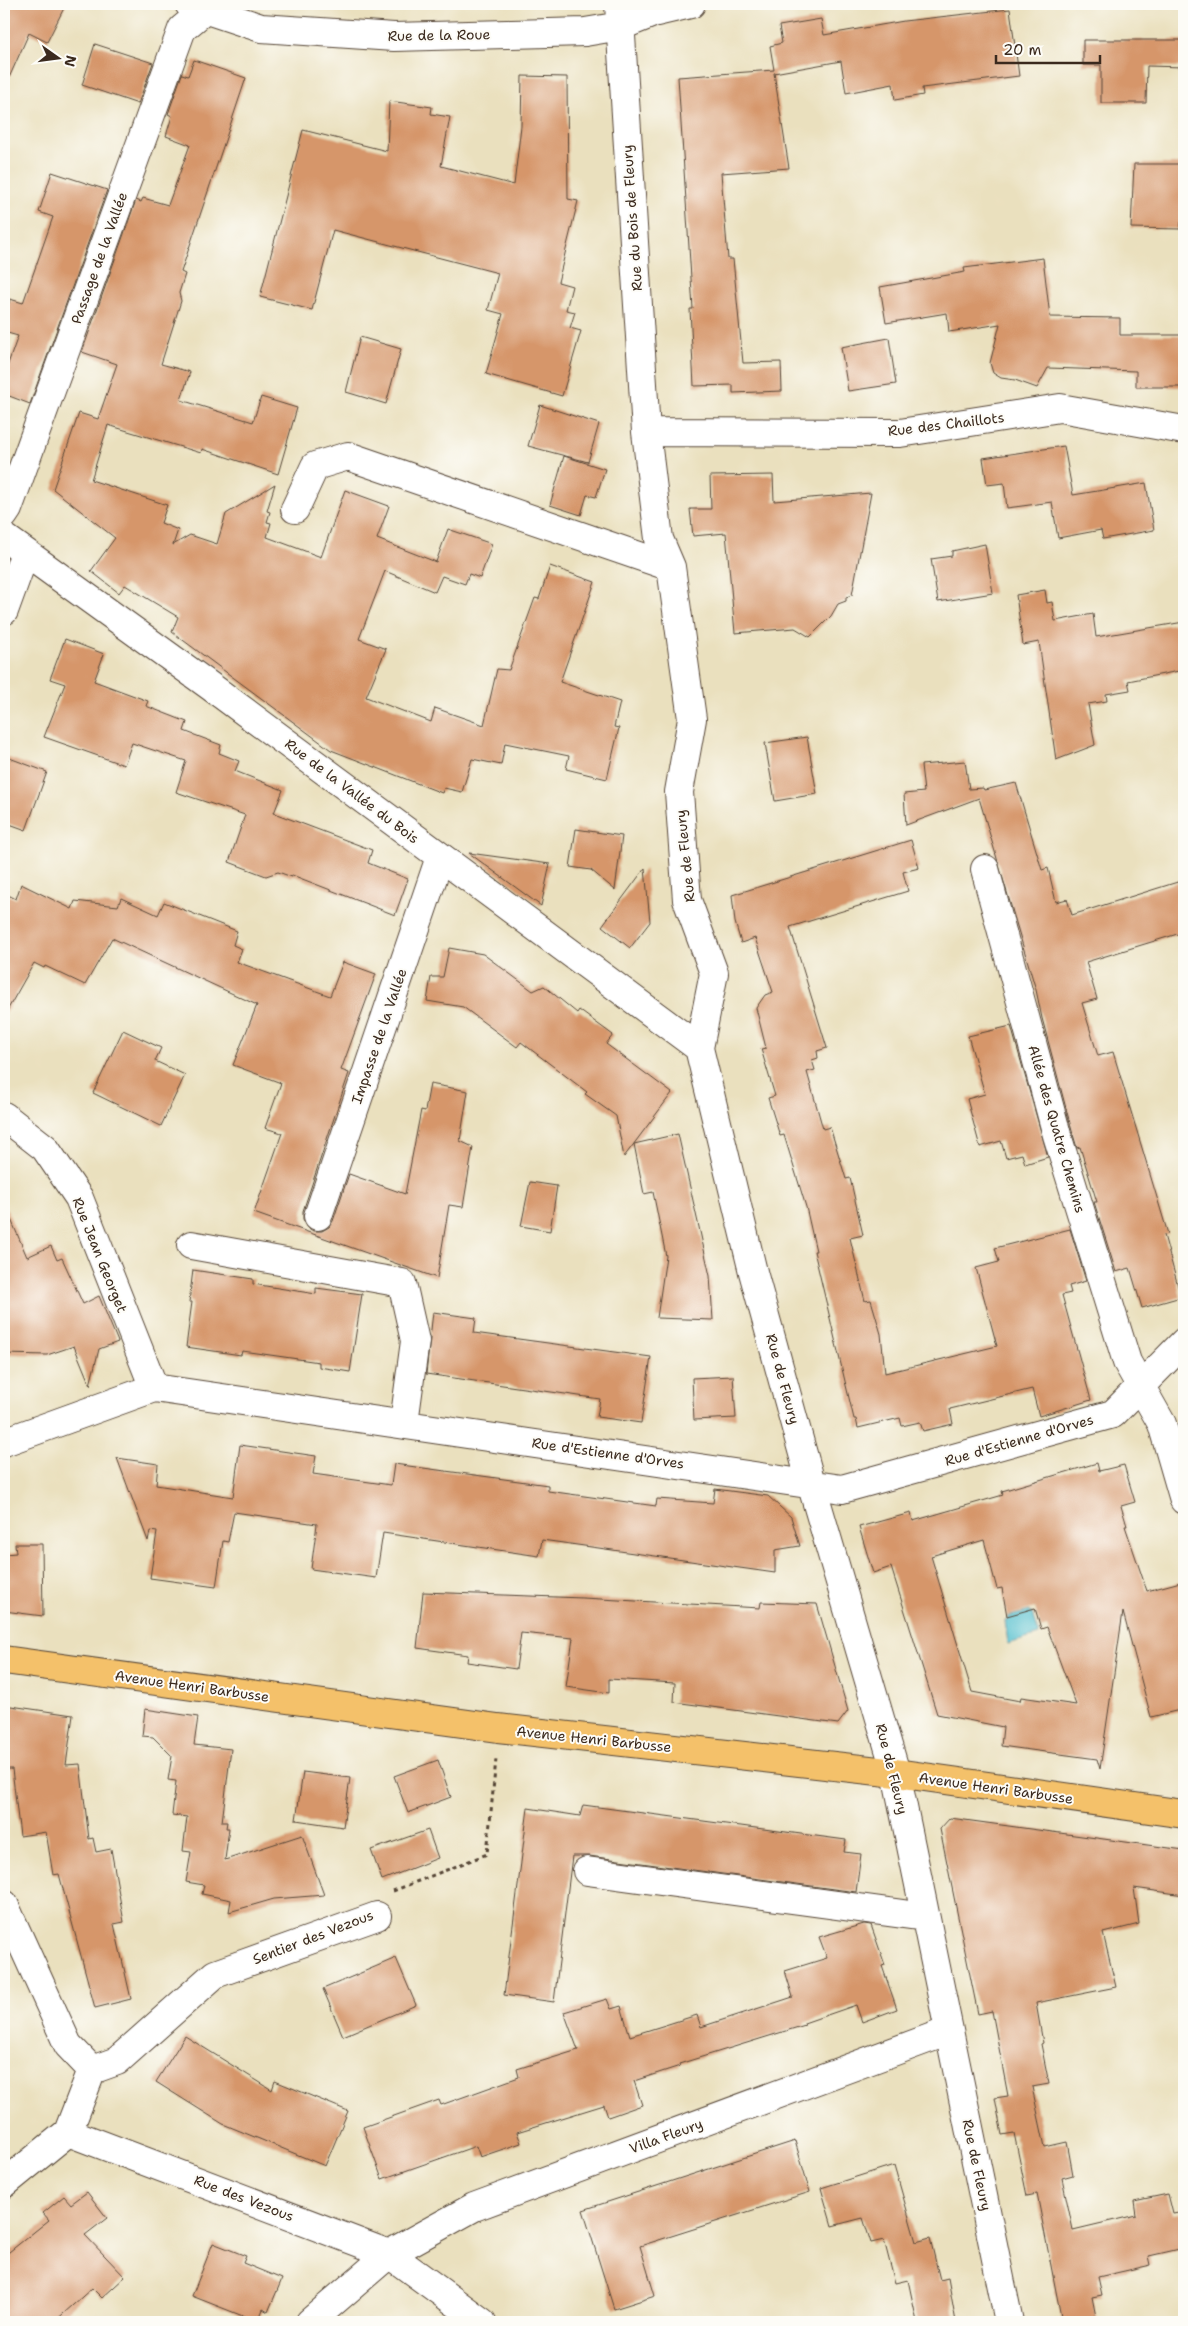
<svg xmlns="http://www.w3.org/2000/svg" width="1188" height="2326" font-family="'Shantell Sans',sans-serif">
	<style>
		.water { fill: #54c0cf; stroke: #487576 }
		.building { fill: #d6966a; fill-rule: evenodd }
		.lines { fill: none; stroke-linecap: round; stroke-linejoin: round }
		.minor-casing { stroke: #554536; stroke-width: 30 }
		.major-casing { stroke: #554536; stroke-width: 30 }
		.path { stroke: #554536; stroke-width: 3; stroke-dasharray: 4 4; stroke-linecap: butt }
		.minor { stroke: #fff; stroke-width: 28 }
		.major { stroke: #f4c16a; stroke-width: 28 }
		.labels { text-anchor: middle; dominant-baseline: central; stroke-width: 4; stroke-linejoin: round; paint-order: stroke }
		.street-label { font-size: 14px; fill: #3b2a1e; stroke: #fdfcf7 }
	</style>
	<rect width="100%" height="100%" fill="#fdfcf7"/>
	<filter id="ink" filterUnits="userSpaceOnUse"><feTurbulence type="fractalNoise" baseFrequency=".02" numOctaves="2"/><feDisplacementMap in="SourceGraphic" scale="10" xChannelSelector="R" yChannelSelector="G"/><feConvolveMatrix kernelMatrix="1 2 1 2 8 2 1 2 1" color-interpolation-filters="sRGB"/></filter>
	<filter id="wash" filterUnits="userSpaceOnUse"><feTurbulence type="fractalNoise" baseFrequency=".0096" numOctaves="4" result="noise"/><feDisplacementMap in="SourceGraphic" scale="20" xChannelSelector="R" yChannelSelector="G"/><feGaussianBlur stdDeviation="1.12" result="paint"/><feColorMatrix in="noise" values="0 0 0 0 0 0 0 0 0 0 0 0 0 0 0 0 0 1.4 0 .05"/><feComposite in="paint" operator="in"/></filter>
	<g filter="url(#wash)">
		<rect width="100%" height="100%" fill="#eae0be"/>
		<path class="water" d="M 1030,1611 L 1030,1613 L 1033,1613 L 1039,1635 L 1008,1644 L 1005,1621 L 1008,1620 L 1007,1617 Z"/>
		<g id="blocks">
			<path class="building" d="M 4,4 L 66,4 L 47,42 L 29,33 L 4,89 Z
				M 1010,9 L 1019,76 L 922,88 L 923,95 L 895,100 L 893,84 L 846,93 L 841,61 L 774,73 L 789,168 L 721,173 L 728,259 L 733,259 L 743,363 L 781,362 L 782,391 L 733,393 L 733,385 L 694,386 L 690,309 L 693,309 L 678,77 L 774,70 L 770,46 L 782,43 L 779,26 L 821,19 L 824,35 L 904,21 Z
				M 1083,40 L 1184,40 L 1184,67 L 1147,66 L 1146,103 L 1101,103 L 1101,65 L 1083,65 Z
				M 95,44 L 153,63 L 138,104 L 82,85 Z
				M 194,60 L 246,78 L 181,272 L 185,274 L 179,293 L 181,301 L 161,364 L 190,372 L 181,400 L 253,422 L 261,397 L 297,408 L 278,474 L 202,449 L 201,453 L 108,425 L 91,480 L 167,505 L 161,523 L 178,530 L 173,545 L 190,535 L 217,544 L 226,514 L 275,484 L 267,511 L 270,512 L 267,522 L 271,523 L 267,537 L 321,557 L 345,490 L 389,506 L 377,539 L 436,562 L 448,529 L 492,544 L 480,578 L 469,574 L 465,584 L 442,576 L 435,592 L 385,571 L 359,639 L 386,649 L 366,697 L 431,722 L 435,708 L 484,725 L 497,669 L 509,670 L 535,598 L 539,599 L 550,566 L 595,582 L 560,682 L 620,702 L 614,727 L 619,728 L 607,779 L 566,769 L 569,756 L 505,743 L 501,765 L 472,759 L 462,792 L 444,788 L 442,793 L 331,750 L 172,632 L 178,617 L 125,585 L 119,593 L 91,571 L 115,538 L 53,489 L 79,413 L 98,419 L 117,364 L 82,352 L 136,200 L 141,202 L 143,198 L 168,205 L 190,145 L 166,136 L 172,116 L 168,114 L 182,74 L 188,76 Z
				M 522,76 L 567,77 L 568,199 L 578,201 L 558,282 L 572,286 L 566,310 L 575,312 L 570,328 L 581,331 L 562,396 L 486,374 L 503,314 L 488,310 L 498,273 L 333,230 L 312,310 L 260,297 L 303,130 L 387,151 L 389,101 L 432,107 L 431,114 L 450,117 L 441,166 L 514,185 L 521,126 Z
				M 1134,164 L 1184,164 L 1184,222 L 1181,222 L 1180,229 L 1131,228 Z
				M 52,172 L 107,190 L 30,404 L 4,394 L 4,375 L 18,336 L 4,332 L 4,320 L 10,299 L 23,303 L 53,217 L 39,212 Z
				M 1043,258 L 1050,317 L 1120,318 L 1120,335 L 1184,335 L 1184,387 L 1136,387 L 1136,371 L 1048,368 L 1037,388 L 1015,380 L 1001,378 L 993,373 L 990,363 L 1000,324 L 949,332 L 947,313 L 886,323 L 880,287 L 965,272 L 964,268 Z
				M 360,337 L 401,349 L 386,404 L 346,392 Z
				M 889,338 L 896,384 L 848,391 L 841,347 Z
				M 540,405 L 599,424 L 588,462 L 528,446 Z
				M 1064,446 L 1073,495 L 1146,483 L 1154,530 L 1103,539 L 1101,530 L 1058,538 L 1052,502 L 1007,508 L 1004,483 L 987,485 L 983,458 Z
				M 564,456 L 605,469 L 596,497 L 587,495 L 581,515 L 550,505 Z
				M 773,475 L 774,501 L 871,493 L 852,595 L 846,597 L 846,601 L 838,604 L 831,616 L 810,637 L 795,628 L 735,633 L 726,533 L 693,536 L 690,509 L 711,509 L 710,476 Z
				M 985,544 L 993,593 L 938,602 L 931,559 L 952,556 L 952,551 Z
				M 1045,590 L 1047,603 L 1052,602 L 1055,621 L 1093,614 L 1096,637 L 1184,622 L 1184,670 L 1128,681 L 1130,690 L 1106,694 L 1107,701 L 1088,704 L 1095,745 L 1056,760 L 1039,642 L 1023,645 L 1016,595 Z
				M 65,639 L 104,654 L 94,681 L 148,701 L 146,706 L 187,722 L 184,731 L 221,745 L 219,753 L 239,761 L 235,771 L 283,790 L 274,813 L 372,850 L 368,863 L 408,879 L 395,915 L 292,875 L 292,877 L 278,872 L 266,876 L 229,862 L 245,815 L 176,792 L 186,761 L 132,743 L 124,765 L 44,737 L 65,684 L 50,679 Z
				M 807,737 L 817,794 L 775,801 L 765,743 Z
				M 4,756 L 47,772 L 26,830 L 4,822 Z
				M 965,761 L 969,789 L 983,788 L 984,790 L 1016,783 L 1042,870 L 1048,868 L 1056,902 L 1067,899 L 1072,915 L 1184,880 L 1184,932 L 1086,962 L 1097,999 L 1082,1003 L 1098,1056 L 1113,1052 L 1168,1234 L 1164,1235 L 1181,1297 L 1142,1308 L 1130,1268 L 1116,1272 L 1094,1202 L 1097,1202 L 1080,1147 L 1077,1148 L 1072,1131 L 1042,1018 L 1036,990 L 979,798 L 906,825 L 904,794 L 924,792 L 921,765 Z
				M 576,829 L 622,836 L 615,890 L 591,870 L 570,867 Z
				M 911,840 L 919,868 L 903,872 L 908,891 L 790,927 L 827,1048 L 817,1051 L 818,1058 L 812,1060 L 815,1070 L 807,1072 L 823,1129 L 830,1127 L 846,1179 L 850,1178 L 863,1235 L 850,1238 L 865,1301 L 871,1300 L 881,1334 L 885,1373 L 997,1346 L 976,1268 L 999,1262 L 995,1248 L 1070,1229 L 1086,1281 L 1069,1286 L 1071,1293 L 1062,1295 L 1091,1400 L 1039,1416 L 1032,1389 L 950,1409 L 953,1424 L 923,1431 L 920,1422 L 902,1426 L 900,1418 L 858,1428 L 856,1419 L 854,1419 L 814,1251 L 816,1251 L 806,1207 L 784,1135 L 780,1136 L 768,1098 L 775,1096 L 761,1049 L 766,1048 L 756,1008 L 765,995 L 773,992 L 755,938 L 741,943 L 735,922 L 732,895 Z
				M 469,853 L 550,864 L 541,906 Z
				M 645,868 L 650,922 L 630,948 L 602,926 Z
				M 21,884 L 72,909 L 75,901 L 118,906 L 121,898 L 158,915 L 164,902 L 237,931 L 233,945 L 242,949 L 237,962 L 330,996 L 343,962 L 376,974 L 341,1070 L 349,1073 L 303,1211 L 303,1219 L 307,1227 L 313,1231 L 322,1231 L 329,1227 L 333,1221 L 349,1174 L 405,1194 L 421,1110 L 425,1111 L 430,1084 L 468,1091 L 460,1141 L 473,1147 L 463,1207 L 449,1205 L 437,1278 L 254,1213 L 282,1133 L 265,1128 L 281,1083 L 233,1065 L 257,1005 L 112,938 L 85,985 L 45,966 L 44,968 L 34,963 L 4,1016 L 4,893 L 16,899 Z
				M 449,948 L 483,954 L 533,991 L 544,986 L 577,1013 L 579,1010 L 613,1035 L 606,1044 L 672,1093 L 624,1157 L 616,1116 L 585,1094 L 587,1092 L 521,1042 L 517,1047 L 463,1007 L 427,1001 L 431,977 L 443,977 Z
				M 1011,1026 L 1048,1157 L 1025,1164 L 1022,1154 L 1006,1158 L 1001,1141 L 980,1147 L 967,1099 L 985,1094 L 968,1036 Z
				M 123,1030 L 161,1048 L 155,1061 L 185,1075 L 161,1126 L 93,1093 Z
				M 678,1134 L 710,1276 L 713,1320 L 657,1318 L 666,1256 L 653,1192 L 644,1194 L 634,1144 Z
				M 530,1182 L 557,1186 L 550,1231 L 521,1226 Z
				M 4,1203 L 27,1257 L 51,1246 L 57,1260 L 62,1258 L 83,1304 L 99,1296 L 118,1342 L 99,1349 L 90,1385 L 74,1346 L 47,1355 L 4,1354 Z
				M 193,1270 L 253,1279 L 253,1284 L 316,1294 L 316,1288 L 362,1294 L 350,1372 L 319,1367 L 319,1362 L 242,1351 L 241,1355 L 186,1347 L 192,1302 L 189,1302 Z
				M 433,1312 L 476,1318 L 474,1333 L 651,1357 L 641,1423 L 597,1417 L 600,1399 L 426,1374 Z
				M 733,1376 L 736,1418 L 694,1420 L 692,1378 Z
				M 240,1445 L 316,1456 L 313,1474 L 391,1485 L 394,1464 L 548,1485 L 548,1491 L 656,1506 L 657,1499 L 713,1503 L 715,1489 L 768,1496 L 791,1517 L 800,1546 L 775,1550 L 775,1573 L 542,1540 L 539,1556 L 383,1533 L 376,1578 L 311,1569 L 317,1524 L 234,1512 L 228,1542 L 223,1541 L 216,1587 L 150,1578 L 157,1532 L 150,1531 L 148,1541 L 117,1458 L 158,1464 L 156,1485 L 233,1497 Z
				M 1097,1463 L 1099,1471 L 1124,1465 L 1135,1502 L 1121,1506 L 1127,1526 L 1125,1526 L 1147,1591 L 1184,1581 L 1184,1709 L 1151,1717 L 1123,1612 L 1100,1769 L 1097,1759 L 1001,1746 L 1003,1727 L 937,1714 L 891,1567 L 873,1573 L 859,1527 L 911,1513 L 913,1521 L 1003,1495 L 1002,1491 ZM 984,1540 L 997,1589 L 1002,1588 L 1007,1616 L 1035,1608 L 1041,1629 L 1047,1627 L 1076,1705 L 1021,1697 L 1020,1701 L 972,1692 L 931,1556 Z
				M 15,1544 L 42,1544 L 43,1616 L 4,1611 L 4,1554 L 16,1553 Z
				M 423,1592 L 583,1598 L 760,1608 L 761,1602 L 817,1604 L 848,1711 L 838,1724 L 674,1702 L 675,1683 L 609,1679 L 609,1693 L 566,1687 L 573,1638 L 521,1633 L 516,1669 L 467,1662 L 468,1655 L 417,1648 Z
				M 4,1705 L 73,1715 L 66,1765 L 80,1764 L 89,1839 L 93,1838 L 96,1852 L 111,1849 L 124,1922 L 114,1924 L 131,1999 L 95,2008 L 59,1874 L 53,1875 L 46,1832 L 20,1836 L 12,1769 L 4,1769 Z
				M 145,1709 L 198,1717 L 194,1745 L 231,1749 L 222,1822 L 227,1822 L 226,1828 L 229,1828 L 225,1860 L 302,1835 L 324,1895 L 274,1899 L 229,1912 L 231,1900 L 202,1894 L 204,1885 L 186,1882 L 191,1852 L 183,1851 L 187,1817 L 172,1815 L 176,1781 L 168,1780 L 172,1756 L 153,1737 L 142,1736 Z
				M 438,1760 L 451,1797 L 408,1813 L 394,1776 Z
				M 303,1772 L 350,1778 L 343,1827 L 296,1820 Z
				M 583,1805 L 846,1840 L 844,1852 L 861,1854 L 856,1892 L 589,1856 L 572,1856 L 554,2002 L 504,1995 L 528,1808 L 580,1816 Z
				M 950,1818 L 1184,1850 L 1184,1895 L 1134,1888 L 1139,1924 L 1103,1933 L 1116,1987 L 1036,2003 L 1043,2043 L 1041,2044 L 1049,2084 L 1032,2087 L 1045,2147 L 1067,2142 L 1073,2175 L 1062,2178 L 1073,2230 L 1136,2215 L 1134,2201 L 1168,2194 L 1173,2214 L 1184,2212 L 1184,2248 L 1149,2256 L 1151,2265 L 1098,2277 L 1102,2295 L 1092,2297 L 1097,2322 L 1062,2322 L 1037,2194 L 1027,2196 L 1014,2133 L 1002,2135 L 995,2098 L 1008,2096 L 992,2011 L 978,2014 L 940,1829 Z
				M 428,1830 L 438,1858 L 382,1880 L 371,1850 Z
				M 864,1924 L 871,1925 L 885,1965 L 882,1966 L 897,2009 L 862,2022 L 856,2005 L 804,2023 L 805,2025 L 679,2064 L 680,2066 L 634,2081 L 642,2105 L 608,2117 L 604,2105 L 517,2132 L 521,2143 L 480,2157 L 476,2146 L 382,2179 L 363,2127 L 439,2100 L 441,2105 L 519,2077 L 517,2069 L 578,2050 L 564,2012 L 607,1999 L 611,2009 L 621,2006 L 630,2036 L 697,2015 L 701,2027 L 793,1997 L 785,1971 L 827,1958 L 819,1937 Z
				M 396,1958 L 416,2005 L 343,2036 L 323,1989 Z
				M 185,2036 L 272,2090 L 275,2081 L 348,2111 L 325,2166 L 223,2124 L 156,2082 Z
				M 795,2141 L 810,2192 L 640,2246 L 655,2296 L 614,2309 L 583,2210 Z
				M 894,2165 L 916,2242 L 930,2238 L 940,2280 L 948,2278 L 956,2322 L 917,2322 L 908,2280 L 895,2283 L 884,2240 L 871,2243 L 863,2218 L 832,2226 L 821,2188 Z
				M 87,2192 L 107,2218 L 85,2235 L 125,2277 L 102,2298 L 92,2288 L 54,2322 L 4,2322 L 4,2256 L 49,2220 L 43,2213 L 64,2196 L 71,2204 Z
				M 213,2243 L 246,2256 L 243,2263 L 282,2279 L 268,2312 L 263,2309 L 258,2322 L 192,2296 Z"/>
		</g>
	</g>
	<g filter="url(#ink)">
		<use href="#blocks" fill-opacity="0" stroke="#554536" stroke-width="1"/>
		<g class="lines">
			<defs>
				<path id="minor" d="M 189,4 L 261,28 L 394,37 L 585,32 L 621,26 L 653,13 L 691,4
					M 619,4 L 646,432 L 659,539 L 671,567 L 692,719 L 679,792 L 687,900 L 714,973 L 699,1048 L 753,1272 L 811,1483 L 896,1773 L 1009,2322
					M 646,432 L 900,433 L 1060,408 L 1184,430
					M 295,509 L 315,466 L 348,456 L 671,567
					M 4,515 L 8,509 L 182,29 L 206,9
					M 4,537 L 210,686 L 699,1048
					M 4,611 L 25,553
					M 985,869 L 1057,1135 L 1127,1362 L 1162,1424 L 1184,1500
					M 4,1116 L 45,1148 L 79,1198 L 154,1388
					M 318,1216 L 440,857
					M 191,1245 L 402,1283 L 415,1341 L 404,1423
					M 4,1442 L 154,1388 L 842,1489 L 1113,1414 L 1184,1342
					M 587,1871 L 925,1917
					M 4,1904 L 68,2045 L 92,2070 L 68,2132
					M 92,2070 L 117,2061 L 215,1974 L 377,1916
					M 4,2184 L 68,2132 L 389,2254 L 482,2322
					M 310,2322 L 389,2254 L 474,2207 L 949,2031"/>
				<path id="major" d="M 4,1660 L 498,1728 L 896,1773 L 1184,1814"/>
			</defs>
			<use href="#minor" class="minor-casing"/>
			<use href="#major" class="major-casing"/>
			<path class="path" d="M 393,1891 L 487,1854 L 496,1759"/>
			<use href="#minor" class="minor"/>
			<use href="#major" class="major"/>
		</g>
	</g>
	<g class="labels">
		<g class="street-label">
			<text transform="translate(439 35) rotate(-1)">Rue de la Roue</text>
			<text transform="translate(632 218) rotate(-94)">Rue du Bois de Fleury</text>
			<text transform="translate(99 258) rotate(-70)">Passage de la Vallée</text>
			<text transform="translate(946 424) rotate(-7)">Rue des Chaillots</text>
			<text transform="translate(352 791) rotate(37)">Rue de la Vallée du Bois</text>
			<text transform="translate(685 856) rotate(-96)">Rue de Fleury</text>
			<text transform="translate(379 1036) rotate(-71)">Impasse de la Vallée</text>
			<text transform="translate(1057 1129) rotate(74)">Allée des Quatre Chemins</text>
			<text transform="translate(100 1255) rotate(68)">Rue Jean Georget</text>
			<text transform="translate(783 1379) rotate(75)">Rue de Fleury</text>
			<text transform="translate(1019 1440) rotate(-16)">Rue d'Estienne d'Orves</text>
			<text transform="translate(608 1453) rotate(8)">Rue d'Estienne d'Orves</text>
			<text transform="translate(192 1686) rotate(8)">Avenue Henri Barbusse</text>
			<text transform="translate(594 1739) rotate(6)">Avenue Henri Barbusse</text>
			<text transform="translate(892 1769) rotate(76)">Rue de Fleury</text>
			<text transform="translate(996 1788) rotate(8)">Avenue Henri Barbusse</text>
			<text transform="translate(313 1937) rotate(-21)">Sentier des Vezous</text>
			<text transform="translate(666 2136) rotate(-20)">Villa Fleury</text>
			<text transform="translate(977 2165) rotate(78)">Rue de Fleury</text>
			<text transform="translate(244 2198) rotate(21)">Rue des Vezous</text>
		</g>
	</g>
	<rect width="1188" height="2326" fill="none" stroke="#fdfcf7" stroke-width="20"/>
	<g transform="translate(58 58) rotate(104)" stroke="#fdfcf7" stroke-width="4" paint-order="stroke">
	<path d="M0-4L9 19L0 12L-9 19Z" fill="#3b2a1e"/>
	<text y="-8" font-size="14" font-weight="bold" text-anchor="middle" fill="#3b2a1e">N</text>
	</g>
	<path d="M996 55v8h104v-8" fill="none" stroke="#3b2a1e" stroke-width="2.5"/>
	<text x="1003" y="55" font-size="15" fill="#3b2a1e" stroke="#fdfcf7" stroke-width="4" paint-order="stroke">20 m</text>
</svg>
